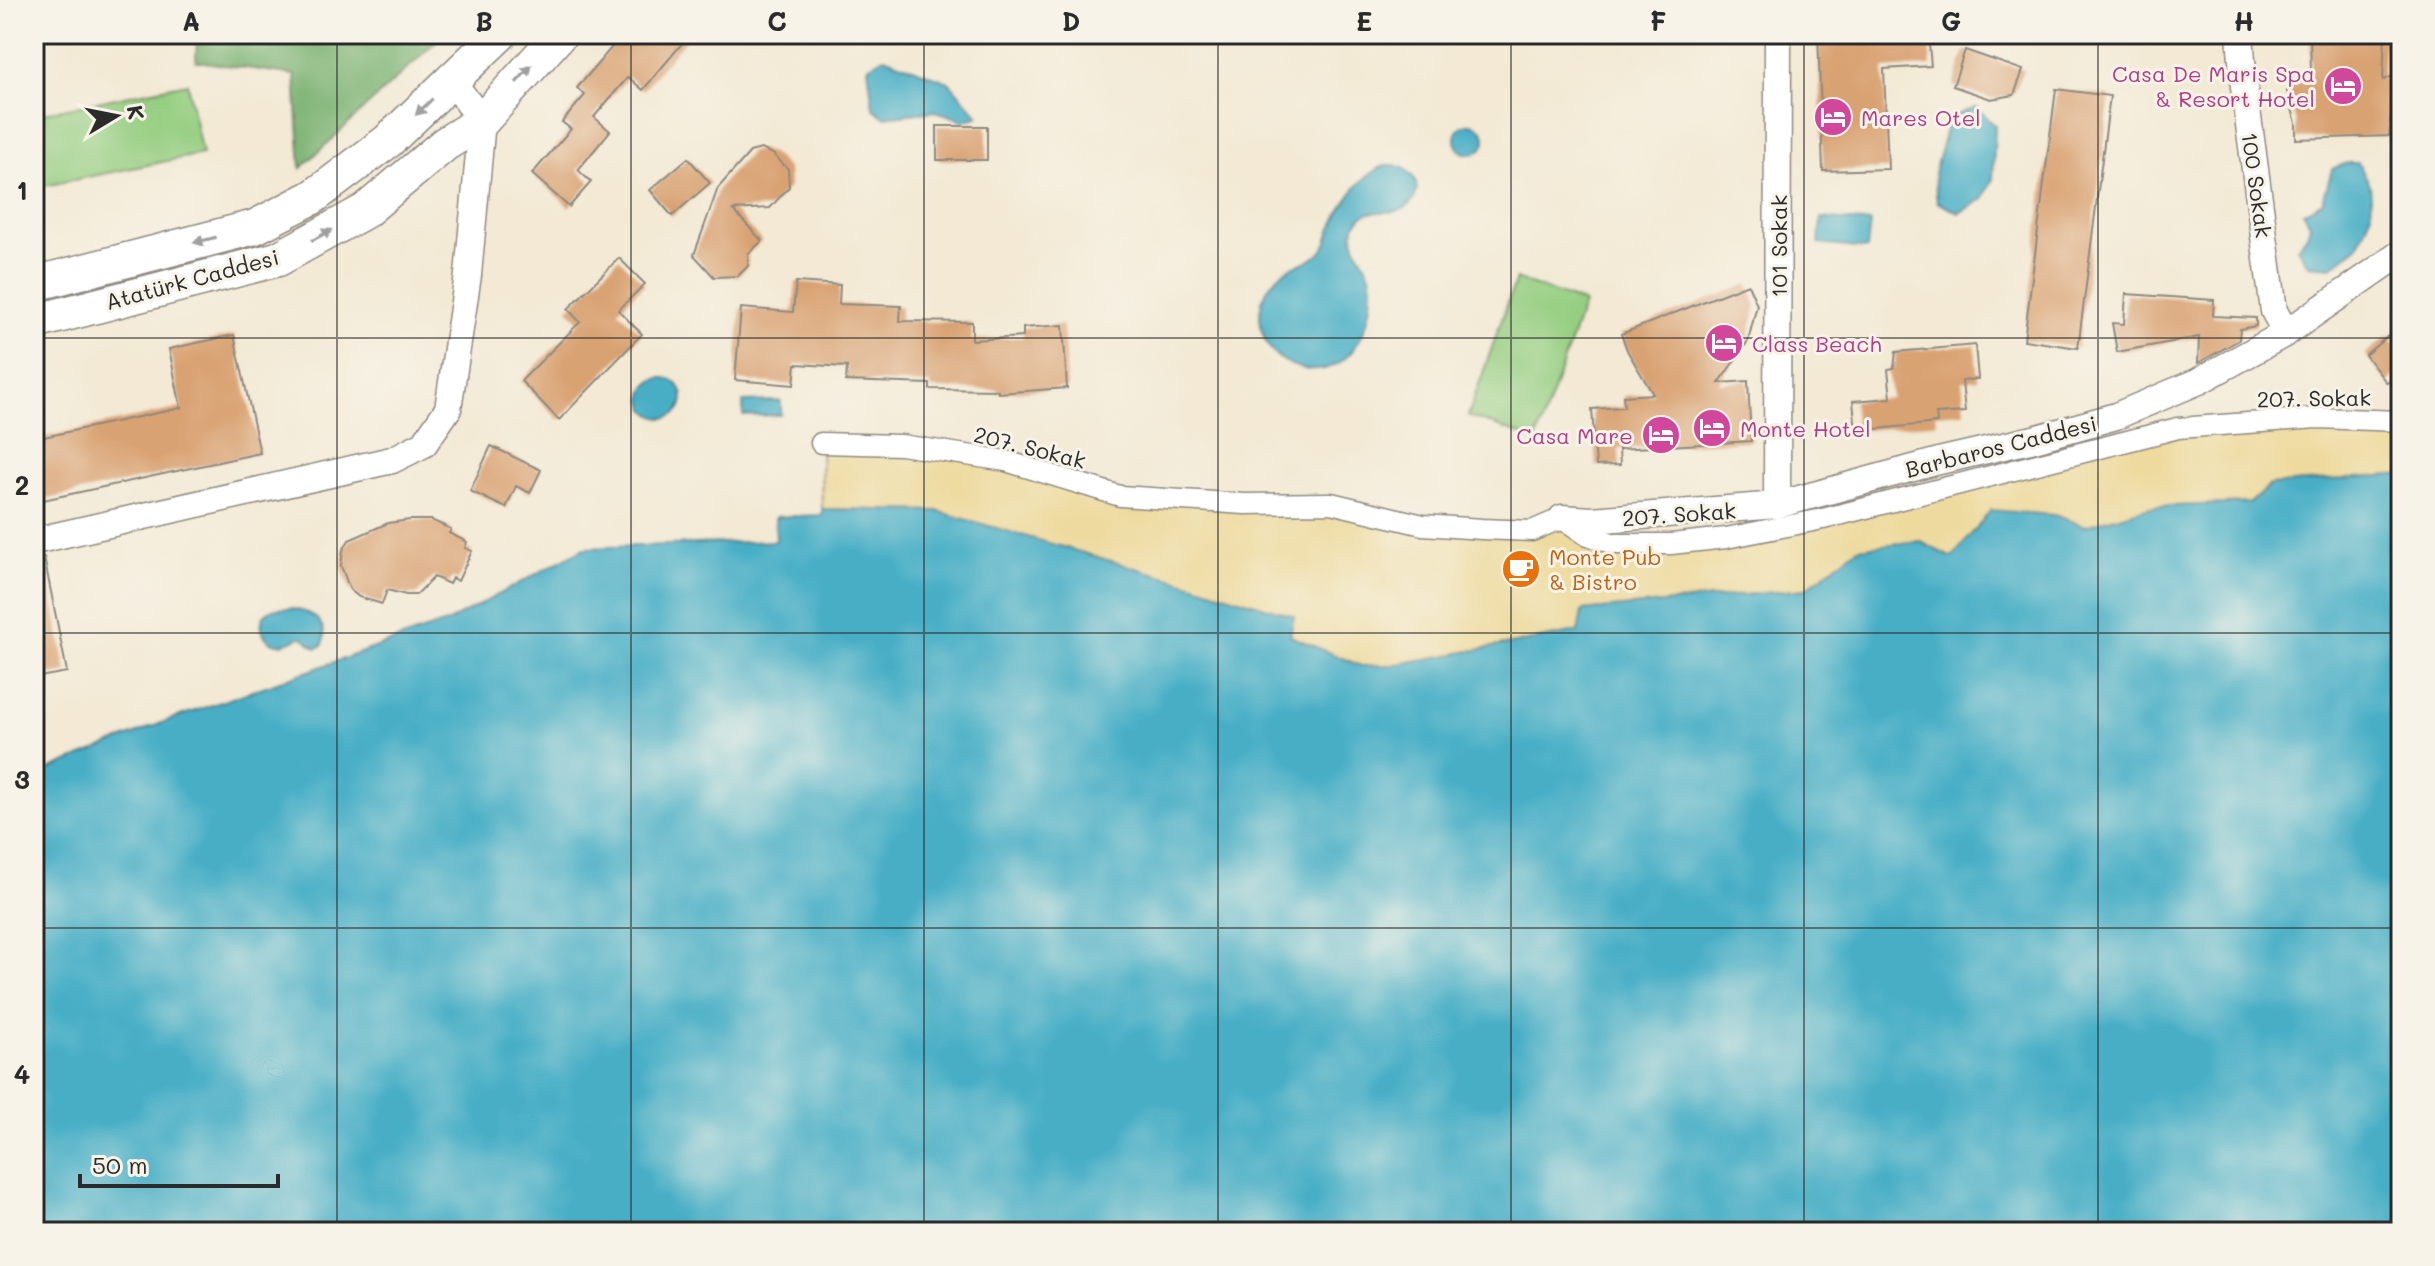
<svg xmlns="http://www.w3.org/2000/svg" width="2435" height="1266" font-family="Mali,sans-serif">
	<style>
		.green { fill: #95ce81; stroke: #607c56; stroke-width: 2 }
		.forest { fill: #78b16f; stroke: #526e4d; stroke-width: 2 }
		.sand { fill: #eeda9e; stroke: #8c8264; stroke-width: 2 }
		.water { fill: #47aec6; stroke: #396c78; stroke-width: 2 }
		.building { fill: #d9a272 }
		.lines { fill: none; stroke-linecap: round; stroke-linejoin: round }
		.pedestrian-casing { stroke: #8f8a80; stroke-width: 23 }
		.minor-casing { stroke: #8f8a80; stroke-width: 29 }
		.tertiary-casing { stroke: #8f8a80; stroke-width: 37 }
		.pedestrian { stroke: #fff; stroke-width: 20 }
		.minor { stroke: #fff; stroke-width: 26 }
		.tertiary { stroke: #fff; stroke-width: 34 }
		.oneway { fill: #a0a0a0 }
		.grid { fill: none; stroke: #2b2b2b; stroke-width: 2; stroke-opacity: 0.55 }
		.labels { text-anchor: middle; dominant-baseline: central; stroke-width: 6; stroke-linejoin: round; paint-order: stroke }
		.hotel-label { font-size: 22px; fill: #b23c85; stroke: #f7f3e8; text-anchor: start }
		.street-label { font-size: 22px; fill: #2b2b2b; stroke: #f7f3e8 }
		.food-label { font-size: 22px; fill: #c56008; stroke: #f7f3e8; text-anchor: start }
		.neatline { fill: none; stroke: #2b2b2b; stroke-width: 3 }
		.grid-label { font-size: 26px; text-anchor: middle; font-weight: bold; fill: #2b2b2b }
	</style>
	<rect width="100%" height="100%" fill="#f7f3e8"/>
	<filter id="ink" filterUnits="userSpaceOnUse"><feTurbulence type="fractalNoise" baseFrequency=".0125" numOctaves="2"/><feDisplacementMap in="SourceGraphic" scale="16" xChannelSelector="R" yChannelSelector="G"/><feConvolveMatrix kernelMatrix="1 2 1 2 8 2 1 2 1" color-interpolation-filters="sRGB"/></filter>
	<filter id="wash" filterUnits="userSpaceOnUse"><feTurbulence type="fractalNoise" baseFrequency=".006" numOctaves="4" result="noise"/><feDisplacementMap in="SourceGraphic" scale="32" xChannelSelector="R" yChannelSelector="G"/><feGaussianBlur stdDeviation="1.8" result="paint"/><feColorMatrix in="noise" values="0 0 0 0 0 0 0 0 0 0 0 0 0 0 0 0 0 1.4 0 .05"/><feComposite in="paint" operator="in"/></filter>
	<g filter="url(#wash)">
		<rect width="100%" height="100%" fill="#f3e9d4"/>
		<path class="green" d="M 187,83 L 202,154 L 34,188 L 34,115 Z
			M 1516,279 L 1584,303 L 1536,440 L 1468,416 Z"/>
		<path class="forest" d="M 197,34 L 444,34 L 301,168 L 295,75 L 196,61 Z"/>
		<path class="sand" d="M 2401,421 L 2401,475 L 2270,485 L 2250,503 L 2150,507 L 2085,526 L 2054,515 L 1952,558 L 1919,541 L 1858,548 L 1805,589 L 1583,611 L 1578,632 L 1392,665 L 1361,666 L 1290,636 L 1294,616 L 937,511 L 822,509 L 821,443 L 901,445 L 1120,496 L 1245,504 L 1482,529 L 1562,518 L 1588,535 L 1671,544 L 2178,428 Z"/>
		<path class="water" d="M 884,57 L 949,82 L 979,116 L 965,121 L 936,111 L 884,117 L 873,108 L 868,67 Z
			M 1977,107 L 1995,126 L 1993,179 L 1983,199 L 1959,213 L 1937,202 L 1934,173 L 1949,118 Z
			M1455 139a15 15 0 1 1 30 0a15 15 0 1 1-30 0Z
			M 2347,163 L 2358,163 L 2370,184 L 2372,212 L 2359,245 L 2332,267 L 2308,265 L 2297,247 L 2307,235 L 2310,224 L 2303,212 L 2323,201 L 2332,169 Z
			M 1387,165 C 1408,162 1427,186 1410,204 C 1394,222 1363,199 1354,229 C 1349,246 1368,261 1371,279 C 1378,329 1341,395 1284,361 C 1272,354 1264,341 1261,327 C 1256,302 1269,278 1292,267 C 1303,262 1315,261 1323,250 C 1327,244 1329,234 1332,228 C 1343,203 1361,174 1387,165 Z
			M 1821,218 L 1870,223 L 1867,249 L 1819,244 Z
			M643 398a20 20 0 1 1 40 0a20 20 0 1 1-40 0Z
			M 781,401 L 781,415 L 743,416 L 743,402 Z
			M 2391,475 L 2401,475 L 2401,1232 L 34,1232 L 34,776 L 169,720 L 448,622 L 584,548 L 776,541 L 775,517 L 822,515 L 822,509 L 937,511 L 1192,584 L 1294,616 L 1290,636 L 1361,666 L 1392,665 L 1578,632 L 1582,611 L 1805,589 L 1858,548 L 1919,541 L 1952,558 L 1991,510 L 2054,515 L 2085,526 L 2150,507 L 2250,503 L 2270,485 Z
			M 291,608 C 311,612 329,621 323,645 L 316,648 L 303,637 C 293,638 289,645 278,644 C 262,643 254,618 271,610 C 276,608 285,609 291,608 Z"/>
		<g id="blocks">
			<path class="building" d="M 623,34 L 690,34 L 643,90 L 628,77 L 594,117 L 610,131 L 578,170 L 591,182 L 569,207 L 532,174 L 571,129 L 562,122 L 585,95 L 577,88 Z
				M 1818,34 L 1928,34 L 1931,66 L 1884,69 L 1888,169 L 1823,171 Z
				M 2310,34 L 2385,34 L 2383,80 L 2394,76 L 2389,136 L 2296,139 L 2296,123 L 2287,91 L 2311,73 Z
				M 1965,50 L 2023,70 L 2014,95 L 1991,99 L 1953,86 Z
				M 2056,89 L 2110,96 L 2078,348 L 2024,340 Z
				M 937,126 L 987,126 L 987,160 L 937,160 Z
				M 761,149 L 773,154 L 788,169 L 789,187 L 770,208 L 733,210 L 762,241 L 748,254 L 748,266 L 738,276 L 714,277 L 694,255 L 718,188 L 750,152 Z
				M 688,158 L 710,183 L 672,216 L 650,190 Z
				M 619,258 L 645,284 L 618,310 L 642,334 L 559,420 L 521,381 L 580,322 L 568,309 Z
				M 796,282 L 840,285 L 839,304 L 901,306 L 900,321 L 972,322 L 972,340 L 1023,337 L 1023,328 L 1063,325 L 1067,388 L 998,393 L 998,390 L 930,389 L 930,384 L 846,381 L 847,367 L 796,364 L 794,385 L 735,380 L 741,308 L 793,312 Z
				M 1748,284 L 1757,305 L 1748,341 L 1719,383 L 1748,381 L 1751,441 L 1619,449 L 1620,465 L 1596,466 L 1592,409 L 1624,407 L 1623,396 L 1653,394 L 1628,352 L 1621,334 Z
				M 2126,294 L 2214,300 L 2213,316 L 2256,318 L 2256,326 L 2240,329 L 2239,340 L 2198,363 L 2199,337 L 2117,352 L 2112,323 L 2124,324 Z
				M 234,335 L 260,453 L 34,502 L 34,439 L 181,408 L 169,349 Z
				M 2388,336 L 2401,351 L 2401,371 L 2387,383 L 2365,355 Z
				M 1975,345 L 1978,379 L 1962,381 L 1965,412 L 1936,414 L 1937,423 L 1856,431 L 1853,401 L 1891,398 L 1888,369 L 1894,368 L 1896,352 Z
				M 491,446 L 541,470 L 530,493 L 516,486 L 506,508 L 470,491 Z
				M 410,520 L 431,520 L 451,529 L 449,533 L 467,542 L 465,548 L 472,551 L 458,581 L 452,578 L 449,584 L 434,577 L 416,595 L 406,595 L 387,590 L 382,604 L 359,597 L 350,590 L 341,566 L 343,550 L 349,540 L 388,523 Z
				M 44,557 L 67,672 L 34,678 L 34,558 Z"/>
		</g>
	</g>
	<g filter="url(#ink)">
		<use href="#blocks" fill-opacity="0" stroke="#8f8a80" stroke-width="2"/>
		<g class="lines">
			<defs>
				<path id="pedestrian" d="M 821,443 L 901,445 L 1006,461 L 1120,496 L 1245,504 L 1331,503 L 1423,525 L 1482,529 L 1532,531 L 1562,518 L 1588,536 L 1616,544 L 1671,544 L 1726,538 L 1823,519 L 2178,428 L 2317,418 L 2401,421"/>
				<path id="minor" d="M 2240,34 L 2244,87 L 2274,311 L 2286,333
					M 1777,505 L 1778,34
					M 1562,518 L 1592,520 L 1777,505 L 1939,461 L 2034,439 L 2116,416 L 2199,381 L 2286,333 L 2401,253
					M 34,541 L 392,460 L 424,444 L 448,409 L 468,275 L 482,121 L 452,81"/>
				<path id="tertiary" d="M 34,284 L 255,227 L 313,197 L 388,141 L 500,34
					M 34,322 L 278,259 L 365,211 L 445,144 L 482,121 L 560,34"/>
			</defs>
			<use href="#pedestrian" class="pedestrian-casing"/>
			<use href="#minor" class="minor-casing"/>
			<use href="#tertiary" class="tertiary-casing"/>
			<use href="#pedestrian" class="pedestrian"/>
			<use href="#minor" class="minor"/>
			<use href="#tertiary" class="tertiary"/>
		</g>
		<defs><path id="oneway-solid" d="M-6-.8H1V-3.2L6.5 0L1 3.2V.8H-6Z" transform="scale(2)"/></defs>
		<g class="oneway">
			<use href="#oneway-solid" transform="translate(524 74) rotate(-48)"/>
			<use href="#oneway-solid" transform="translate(424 107) rotate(136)"/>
			<use href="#oneway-solid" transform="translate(322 235) rotate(-29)"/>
			<use href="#oneway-solid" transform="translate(205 240) rotate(166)"/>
		</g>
	</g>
	<path class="grid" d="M 337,34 L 337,1232M 631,34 L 631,1232M 924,34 L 924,1232M 1218,34 L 1218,1232M 1511,34 L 1511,1232M 1804,34 L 1804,1232M 2098,34 L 2098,1232M 34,338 L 2401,338M 34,633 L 2401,633M 34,928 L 2401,928"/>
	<defs>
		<symbol id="hotel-disc" viewBox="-11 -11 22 22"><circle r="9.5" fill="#d1479c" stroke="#f7f3e8"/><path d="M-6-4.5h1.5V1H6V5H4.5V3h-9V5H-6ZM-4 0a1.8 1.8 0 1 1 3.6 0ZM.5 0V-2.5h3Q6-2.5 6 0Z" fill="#fff"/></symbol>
		<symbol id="cafe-disc" viewBox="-11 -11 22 22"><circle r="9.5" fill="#e8710a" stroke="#f7f3e8"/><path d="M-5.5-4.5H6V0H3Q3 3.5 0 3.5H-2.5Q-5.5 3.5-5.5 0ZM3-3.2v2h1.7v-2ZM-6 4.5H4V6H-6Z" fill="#fff"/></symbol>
	</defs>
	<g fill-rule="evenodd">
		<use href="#hotel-disc" x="2321" y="64" width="44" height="44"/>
		<use href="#hotel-disc" x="1811" y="95" width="44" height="44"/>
		<use href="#hotel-disc" x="1702" y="321" width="44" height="44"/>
		<use href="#hotel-disc" x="1690" y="406" width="44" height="44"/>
		<use href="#hotel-disc" x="1639" y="413" width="44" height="44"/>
		<use href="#cafe-disc" x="1499" y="547" width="44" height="44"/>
	</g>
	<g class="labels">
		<g class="hotel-label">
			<text x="2315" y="73" text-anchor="end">Casa De Maris Spa<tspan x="2315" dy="25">&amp; Resort Hotel</tspan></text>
			<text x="1861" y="117">Mares Otel</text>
			<text x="1752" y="343">Class Beach</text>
			<text x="1740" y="428">Monte Hotel</text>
			<text x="1633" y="435" text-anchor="end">Casa Mare</text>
		</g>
		<g class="street-label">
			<text transform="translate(2257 185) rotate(82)">100 Sokak</text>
			<text transform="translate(1778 246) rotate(-90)">101 Sokak</text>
			<text transform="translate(192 279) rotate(-15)">Atatürk Caddesi</text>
			<text transform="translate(2314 398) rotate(-1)">207. Sokak</text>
			<text transform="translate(2001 446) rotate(-14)">Barbaros Caddesi</text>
			<text transform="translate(1030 447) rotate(14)">207. Sokak</text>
			<text transform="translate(1679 514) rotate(-4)">207. Sokak</text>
		</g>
		<g class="food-label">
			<text x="1549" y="556">Monte Pub<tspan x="1549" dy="25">&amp; Bistro</tspan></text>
		</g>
	</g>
	<rect width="2435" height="1266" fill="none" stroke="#f7f3e8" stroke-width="88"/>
	<g transform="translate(116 116) rotate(80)" stroke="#f7f3e8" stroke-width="6" paint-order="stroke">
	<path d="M0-6L14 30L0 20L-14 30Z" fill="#2b2b2b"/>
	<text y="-12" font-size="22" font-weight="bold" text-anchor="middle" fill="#2b2b2b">K</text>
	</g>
	<path d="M80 1174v12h198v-12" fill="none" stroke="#2b2b2b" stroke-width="4"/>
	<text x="92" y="1174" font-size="24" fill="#2b2b2b" stroke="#f7f3e8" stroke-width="6" paint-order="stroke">50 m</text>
	<rect x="44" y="44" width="2347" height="1178" class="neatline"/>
	<g class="grid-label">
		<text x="191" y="31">A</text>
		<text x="484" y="31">B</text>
		<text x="777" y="31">C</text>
		<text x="1071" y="31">D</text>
		<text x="1364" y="31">E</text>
		<text x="1658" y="31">F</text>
		<text x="1951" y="31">G</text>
		<text x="2244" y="31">H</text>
		<text x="22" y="200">1</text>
		<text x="22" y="495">2</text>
		<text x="22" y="789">3</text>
		<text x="22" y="1084">4</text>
	</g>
</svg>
